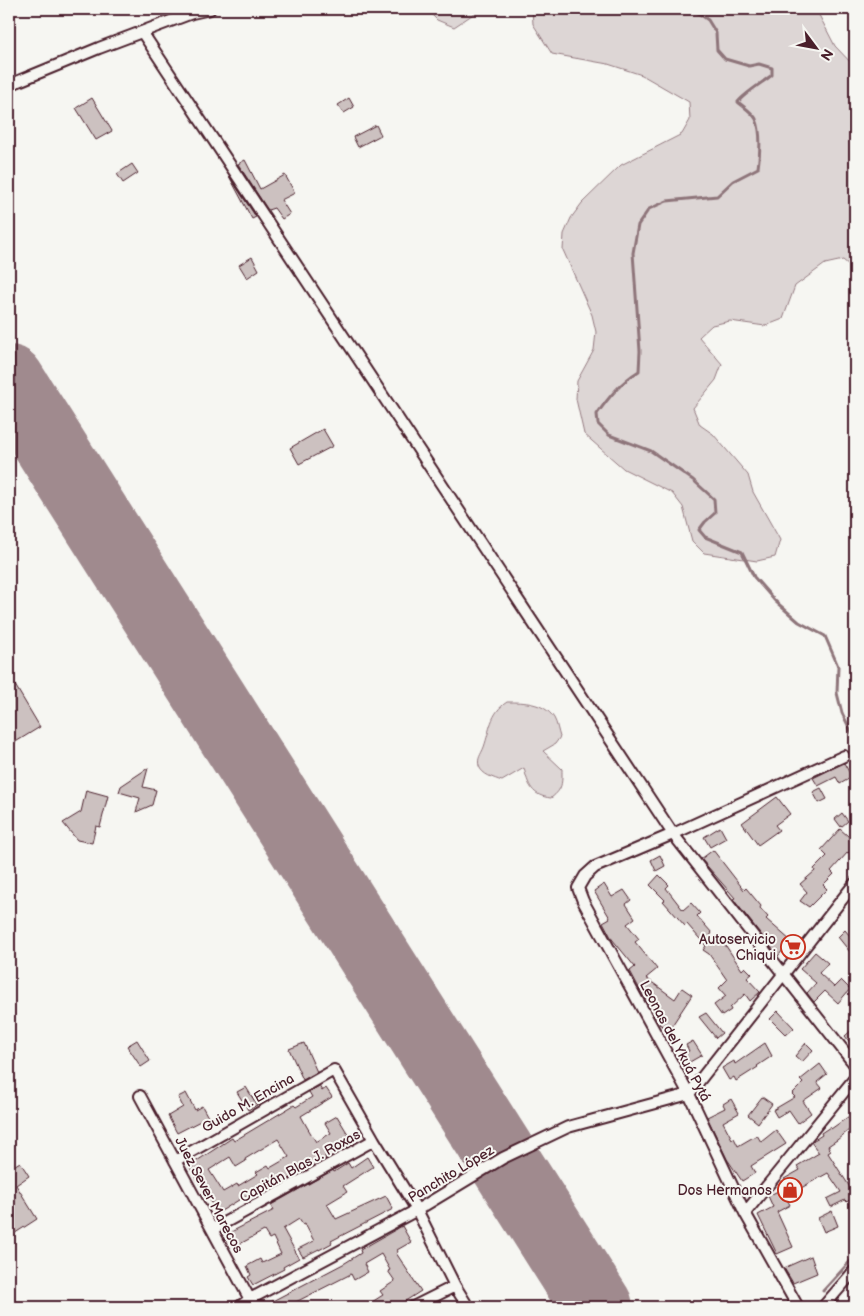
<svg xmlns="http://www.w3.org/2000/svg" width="864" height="1316" font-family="'Balsamiq Sans',sans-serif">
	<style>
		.green { fill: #ddd6d5; stroke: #947a80 }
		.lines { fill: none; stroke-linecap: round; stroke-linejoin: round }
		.stream { stroke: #8e747a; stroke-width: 3 }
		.runway { stroke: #a08a8e; stroke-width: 72 }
		.building { fill: #ccc1c0; stroke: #4a1f2b; fill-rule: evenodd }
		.street-casing { stroke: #4a1f2b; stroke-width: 14 }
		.street { stroke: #f6f6f2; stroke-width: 10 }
		.labels { text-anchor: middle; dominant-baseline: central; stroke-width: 4; stroke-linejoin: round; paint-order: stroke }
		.poi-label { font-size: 14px; fill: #4a1f2b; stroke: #f6f6f2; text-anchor: end }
		.street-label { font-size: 14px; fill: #4a1f2b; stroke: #f6f6f2 }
	</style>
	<rect width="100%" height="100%" fill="#f6f6f2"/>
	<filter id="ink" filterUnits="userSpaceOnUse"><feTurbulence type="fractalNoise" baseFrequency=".02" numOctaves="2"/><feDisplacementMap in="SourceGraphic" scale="10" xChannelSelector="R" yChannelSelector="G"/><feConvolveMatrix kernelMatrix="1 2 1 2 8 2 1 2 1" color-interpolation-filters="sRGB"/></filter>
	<g filter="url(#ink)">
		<path class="green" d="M 426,9 L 481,9 L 454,27 L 437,20 Z
			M 532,9 L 815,9 L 819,15 L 835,46 L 855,67 L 855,270 L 843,260 L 825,264 L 795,286 L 783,319 L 765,326 L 730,321 L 712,325 L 699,337 L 722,364 L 716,380 L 693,408 L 700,425 L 713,434 L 748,475 L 753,492 L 780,540 L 775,557 L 757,561 L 704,553 L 692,541 L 683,507 L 672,493 L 624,469 L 584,434 L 576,399 L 577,381 L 594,350 L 596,332 L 592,315 L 563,250 L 564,234 L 571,218 L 582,203 L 621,165 L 682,134 L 690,120 L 689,102 L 642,75 L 608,64 L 552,54 L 533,24 Z
			M 507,702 C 523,702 544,702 554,718 C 557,723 558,731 560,737 L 555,744 L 543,751 L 562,769 C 562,783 563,789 551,798 C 532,796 528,785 524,768 L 502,781 C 494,778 482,775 479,766 C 477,758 481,755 484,747 C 490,730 490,713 507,702 Z"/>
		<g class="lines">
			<path class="stream" d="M 693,9 L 708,20 L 716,33 L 717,50 L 725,59 L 749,66 L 759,64 L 772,68 L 772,75 C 762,83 745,93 738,102 C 744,107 753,113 756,119 C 762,133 760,153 758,168 L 733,181 L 717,196 L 667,201 L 649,209 L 638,225 L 633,253 L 640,351 L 639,371 C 621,382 609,397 597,414 L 598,424 L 609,435 L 651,451 L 693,480 L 714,499 L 715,513 L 705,522 L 699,530 L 705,537 L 742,552 L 754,577 L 775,601 L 799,622 L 825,636 L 838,666 L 837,693 L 842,713 L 855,739
				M 823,1291 L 855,1256"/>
			<path class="runway" d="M 9,381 L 597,1307"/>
		</g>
		<path class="building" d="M 92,98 L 112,131 L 96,140 L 76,108 Z
			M 349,98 L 354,107 L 344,113 L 338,105 Z
			M 376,125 L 381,135 L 358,147 L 353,137 Z
			M 245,160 L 260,189 L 285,175 L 295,193 L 281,200 L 290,214 L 282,219 L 274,208 L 268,210 L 238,164 Z
			M 132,164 L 138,173 L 123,183 L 117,174 Z
			M 229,176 L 256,217 L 252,219 Z
			M 252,257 L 259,270 L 247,278 L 239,265 Z
			M 323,429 L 333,446 L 299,464 L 290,448 Z
			M 9,675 L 40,727 L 9,746 Z
			M 844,763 L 852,777 L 840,784 L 836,777 L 818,786 L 813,778 Z
			M 148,768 L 143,787 L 156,790 L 152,805 L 136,812 L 140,798 L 119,792 L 121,786 Z
			M 821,788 L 827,799 L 819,803 L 813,792 Z
			M 86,790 L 108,796 L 100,827 L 96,826 L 92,843 L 77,840 L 63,823 L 81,812 Z
			M 777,797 L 790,814 L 775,825 L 779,830 L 758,845 L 742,823 Z
			M 842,813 L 848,821 L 841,827 L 835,819 Z
			M 720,827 L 726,838 L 710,847 L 704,837 Z
			M 840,829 L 855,842 L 855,847 L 849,853 L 848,852 L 831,871 L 834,874 L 823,885 L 827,889 L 809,907 L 800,901 L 807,892 L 800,884 L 815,871 L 814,869 L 827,856 L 821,850 Z
			M 713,850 L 744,890 L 746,888 L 761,906 L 760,908 L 768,917 L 766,919 L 791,941 L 778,956 L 733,899 L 735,898 L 701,859 Z
			M 660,855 L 665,866 L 656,871 L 651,860 Z
			M 659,875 L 669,885 L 666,888 L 683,910 L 691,903 L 700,913 L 697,916 L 712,933 L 710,936 L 726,946 L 742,970 L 745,967 L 752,974 L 747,978 L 760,992 L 750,1001 L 745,994 L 730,1008 L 731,1010 L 722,1016 L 714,1005 L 726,996 L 719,988 L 727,980 L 709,954 L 703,950 L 706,946 L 687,924 L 685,926 L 663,901 L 665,900 L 650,885 Z
			M 604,884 L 612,897 L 624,890 L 631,900 L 626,904 L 635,918 L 627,924 L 639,939 L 635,942 L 657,969 L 646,978 L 675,999 L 682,988 L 692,995 L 669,1030 L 659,1024 L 661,1021 L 653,1015 L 649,1007 L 651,1005 L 646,1001 L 630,971 L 635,967 L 612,939 L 603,922 L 610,918 L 594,891 Z
			M 845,930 L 855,942 L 855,948 L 850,952 L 838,937 Z
			M 815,952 L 828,963 L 819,973 L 834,987 L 841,980 L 850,989 L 838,1003 L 825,991 L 814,1002 L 807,993 L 816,983 L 800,969 Z
			M 778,1011 L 794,1028 L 786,1035 L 770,1019 Z
			M 706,1013 L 722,1033 L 716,1038 L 699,1017 Z
			M 855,1027 L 855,1049 L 845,1036 Z
			M 137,1040 L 150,1061 L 141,1067 L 127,1046 Z
			M 693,1041 L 702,1055 L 688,1063 L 690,1066 L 683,1070 L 677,1058 L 689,1051 L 686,1045 Z
			M 304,1043 L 317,1072 L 303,1080 L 289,1049 Z
			M 765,1043 L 772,1056 L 757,1066 L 758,1067 L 736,1081 L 734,1077 L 729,1080 L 722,1068 L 734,1061 L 735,1064 Z
			M 806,1043 L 813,1050 L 802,1062 L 795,1056 Z
			M 820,1064 L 827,1074 L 817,1082 L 822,1088 L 803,1101 L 811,1113 L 798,1123 L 789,1110 L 777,1117 L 773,1110 L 795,1097 L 792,1094 L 803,1083 L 800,1080 Z
			M 319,1086 L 322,1091 L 326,1088 L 332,1097 L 301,1116 L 307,1127 L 316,1142 L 331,1133 L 325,1123 L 337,1116 L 351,1139 L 325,1156 L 326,1159 L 263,1193 L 261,1189 L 251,1195 L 250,1193 L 218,1213 L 189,1166 L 232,1138 L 234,1141 L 294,1105 L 296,1107 L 312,1097 L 309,1092 ZM 278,1139 L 289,1157 L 270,1168 L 268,1165 L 256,1172 L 258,1174 L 238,1186 L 237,1184 L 223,1192 L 209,1170 L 230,1157 L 236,1167 L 246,1161 L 245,1159 Z
			M 246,1087 L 257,1105 L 248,1110 L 237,1092 Z
			M 186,1093 L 195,1110 L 202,1106 L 208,1117 L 177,1133 L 168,1116 L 183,1107 L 178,1097 Z
			M 762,1097 L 772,1104 L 758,1123 L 748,1115 Z
			M 731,1099 L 739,1113 L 723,1122 L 732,1139 L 734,1138 L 738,1146 L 757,1135 L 761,1142 L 776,1130 L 786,1144 L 751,1166 L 755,1173 L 742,1181 L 727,1159 L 707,1117 L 725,1108 L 723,1104 Z
			M 855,1112 L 855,1125 L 837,1140 L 828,1146 L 831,1151 L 828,1153 L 855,1195 L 855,1209 L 849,1200 L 847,1202 L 845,1200 L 831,1207 L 827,1199 L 841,1192 L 828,1173 L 808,1184 L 786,1197 L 790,1205 L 777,1212 L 793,1247 L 777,1254 L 758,1215 L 773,1207 L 768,1196 L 788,1186 L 784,1179 L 800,1170 L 797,1166 L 819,1153 L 811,1142 L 822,1135 L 821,1133 L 830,1127 L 831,1129 Z
			M 367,1157 L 373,1167 L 343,1186 L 347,1192 L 327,1204 L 336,1219 L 386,1196 L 393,1209 L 331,1241 L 332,1243 L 319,1250 L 319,1249 L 303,1257 L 298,1249 L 314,1241 L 305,1224 L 303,1225 L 299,1219 L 283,1229 L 299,1258 L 283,1267 L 284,1269 L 253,1285 L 248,1277 L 251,1275 L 247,1266 L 260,1259 L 262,1263 L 281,1254 L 273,1237 L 269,1239 L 264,1231 L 236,1246 L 229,1233 L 274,1210 L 271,1205 L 333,1170 L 334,1172 L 348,1163 L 351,1168 Z
			M 20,1162 L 29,1176 L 16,1185 L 37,1219 L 9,1237 L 9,1169 Z
			M 832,1211 L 838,1226 L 824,1232 L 818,1218 Z
			M 402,1226 L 411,1242 L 397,1250 L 398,1252 L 396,1253 L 421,1291 L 396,1307 L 390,1307 L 388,1303 L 381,1307 L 364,1307 L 383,1295 L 380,1291 L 395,1281 L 388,1271 L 390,1270 L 381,1254 L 364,1264 L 368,1272 L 354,1280 L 351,1274 L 286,1307 L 261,1307 L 345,1263 L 361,1253 L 360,1250 Z
			M 811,1256 L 817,1273 L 793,1283 L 784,1268 Z"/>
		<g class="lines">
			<defs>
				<path id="street" d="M 142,32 L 673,834 L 855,1065
					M 9,85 L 99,48 L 192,13 L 210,9
					M 140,1096 L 254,1307
					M 175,1161 L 334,1070 L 374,1140 L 417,1210 L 455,1286 L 468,1307
					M 745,1213 L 855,1078
					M 213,1229 L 374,1140
					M 239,1307 L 250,1299 L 417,1210 L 503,1158 L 568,1127 L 689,1094 L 855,883
					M 413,1307 L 455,1286
					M 798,1307 L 745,1213 L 689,1094 L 583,901 L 578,888 L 585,876 L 595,867 L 673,834 L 844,756
					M 823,1307 L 855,1270"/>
			</defs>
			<use href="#street" class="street-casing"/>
			<use href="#street" class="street"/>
		</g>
	</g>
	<defs>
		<symbol id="supermarket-ring" viewBox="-11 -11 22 22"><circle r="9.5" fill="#f6f6f2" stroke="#c8321e" stroke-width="1.5"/><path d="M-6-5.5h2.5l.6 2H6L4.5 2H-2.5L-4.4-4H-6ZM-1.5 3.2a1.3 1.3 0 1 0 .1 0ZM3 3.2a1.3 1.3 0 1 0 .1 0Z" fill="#c8321e"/></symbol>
		<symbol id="shop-ring" viewBox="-11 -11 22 22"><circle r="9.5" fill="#f6f6f2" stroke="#c8321e" stroke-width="1.5"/><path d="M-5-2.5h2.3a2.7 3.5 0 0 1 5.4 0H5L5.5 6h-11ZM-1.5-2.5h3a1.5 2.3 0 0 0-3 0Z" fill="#c8321e"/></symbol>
	</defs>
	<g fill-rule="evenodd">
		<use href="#supermarket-ring" x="779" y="933" width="28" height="28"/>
		<use href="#shop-ring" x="776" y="1176" width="28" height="28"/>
	</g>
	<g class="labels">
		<g class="poi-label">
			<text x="776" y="939">Autoservicio<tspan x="776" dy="16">Chiqui</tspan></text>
			<text x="772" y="1190">Dos Hermanos</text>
		</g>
		<g class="street-label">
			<text transform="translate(675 1041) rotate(62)">Leonas del Ykuá Pytá</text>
			<text transform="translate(248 1103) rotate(-30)">Guido M. Encina</text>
			<text transform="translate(300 1166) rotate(-29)">Capitán Blas J. Roxas</text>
			<text transform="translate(451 1174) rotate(-31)">Panchito López</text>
			<text transform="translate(209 1195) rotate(62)">Juez Sever Marecos</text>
		</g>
	</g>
	<rect width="864" height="1316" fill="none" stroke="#f6f6f2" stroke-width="30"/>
	<rect x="15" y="15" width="834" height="1286" fill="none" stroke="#4a1f2b" stroke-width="2" filter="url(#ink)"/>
	<g transform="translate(816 48) rotate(122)" stroke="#f6f6f2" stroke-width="4" paint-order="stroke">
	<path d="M0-4L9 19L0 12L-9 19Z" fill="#4a1f2b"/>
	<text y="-8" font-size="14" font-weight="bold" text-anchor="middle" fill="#4a1f2b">N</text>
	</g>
</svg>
